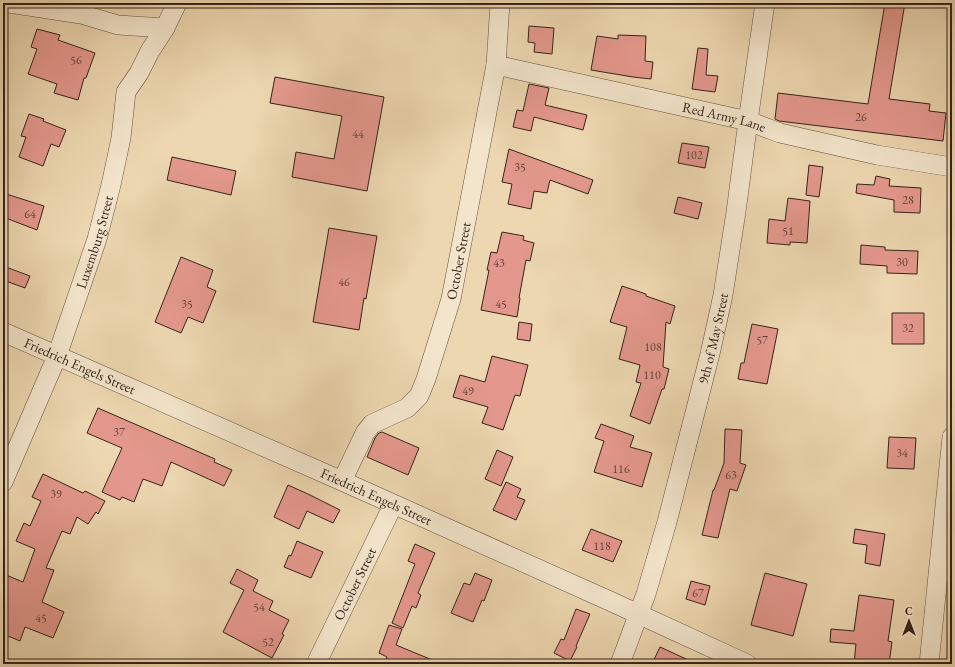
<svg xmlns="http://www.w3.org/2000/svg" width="955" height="667" font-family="'EB Garamond',serif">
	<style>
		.building { fill: #e4988d; stroke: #35231b }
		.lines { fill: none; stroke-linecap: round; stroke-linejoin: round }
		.minor-casing { stroke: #635040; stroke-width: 20 }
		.minor { stroke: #f3e5cc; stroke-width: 19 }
		.labels { text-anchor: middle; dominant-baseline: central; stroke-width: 3; stroke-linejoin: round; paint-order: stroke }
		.number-label { font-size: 12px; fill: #614038 }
		.street-label { font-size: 14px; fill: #35231b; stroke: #f3e5cc }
	</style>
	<rect width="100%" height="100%" fill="#edd7b0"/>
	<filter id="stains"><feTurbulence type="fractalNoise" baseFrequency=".005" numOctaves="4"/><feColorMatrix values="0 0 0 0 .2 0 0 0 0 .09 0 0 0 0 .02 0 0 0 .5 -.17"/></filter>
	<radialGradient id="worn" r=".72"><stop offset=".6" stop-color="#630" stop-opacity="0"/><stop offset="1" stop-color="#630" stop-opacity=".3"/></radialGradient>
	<path class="building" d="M 885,3 L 905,3 L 889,99 L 930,104 L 929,111 L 946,113 L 943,141 L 779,121 L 775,119 L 778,93 L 868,104 Z
		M 529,26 L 554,28 L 552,54 L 534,52 L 535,43 L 528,42 Z
		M 37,29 L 60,35 L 58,40 L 95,53 L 86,78 L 84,78 L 78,100 L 54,93 L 57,84 L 28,74 L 37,49 L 31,47 Z
		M 618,35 L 646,36 L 645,61 L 653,62 L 651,79 L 633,77 L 591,70 L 597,36 L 618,39 Z
		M 698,48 L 708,49 L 706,75 L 718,76 L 715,92 L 692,89 Z
		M 275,77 L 384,97 L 367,191 L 292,177 L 296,152 L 334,159 L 342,116 L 270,103 Z
		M 529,84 L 549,88 L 545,105 L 587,115 L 583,130 L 534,117 L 531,131 L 513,127 L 517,110 L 523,111 Z
		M 29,114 L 44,119 L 43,121 L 66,130 L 59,147 L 51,144 L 43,166 L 19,157 L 26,137 L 21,136 Z
		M 682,143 L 709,147 L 705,168 L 678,163 Z
		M 509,149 L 593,180 L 588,194 L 550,180 L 547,193 L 534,191 L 531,209 L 508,204 L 512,184 L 502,182 Z
		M 172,157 L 236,171 L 231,195 L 167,180 Z
		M 809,165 L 823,167 L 819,197 L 806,195 Z
		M 876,176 L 890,179 L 889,186 L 921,188 L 920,213 L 894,212 L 894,200 L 856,193 L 857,184 L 874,185 Z
		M 3,193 L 44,206 L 37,230 L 3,217 Z
		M 678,197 L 702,203 L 698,219 L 674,213 Z
		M 788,198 L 810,201 L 807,243 L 790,242 L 790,245 L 767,243 L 769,219 L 785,221 Z
		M 329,228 L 377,236 L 366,299 L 364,298 L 359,330 L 313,322 Z
		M 502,232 L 524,236 L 523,240 L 534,243 L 530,261 L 526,260 L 519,298 L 520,298 L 517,317 L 481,310 L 489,270 L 487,270 L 491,252 L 497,253 Z
		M 861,245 L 885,247 L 885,250 L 918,251 L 917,274 L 887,273 L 887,266 L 860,264 Z
		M 181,257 L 213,270 L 207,287 L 216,291 L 203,323 L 188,317 L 181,333 L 155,322 Z
		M 3,266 L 30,276 L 25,288 L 3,280 Z
		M 622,286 L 646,294 L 646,296 L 675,306 L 670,324 L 666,322 L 663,367 L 669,369 L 664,389 L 662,389 L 650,424 L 630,416 L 641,383 L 636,382 L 640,365 L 619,359 L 627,327 L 610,322 Z
		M 892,313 L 924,313 L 924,344 L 892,344 Z
		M 519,322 L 532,324 L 530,341 L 517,339 Z
		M 752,324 L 778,329 L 767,384 L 738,379 L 741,363 L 744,363 Z
		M 492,356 L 528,365 L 520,396 L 515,395 L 503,430 L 482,423 L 488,407 L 453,397 L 460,375 L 485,382 Z
		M 98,408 L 215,459 L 214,462 L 232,470 L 224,486 L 171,462 L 162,486 L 143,479 L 134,502 L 122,497 L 120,500 L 102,492 L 122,448 L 87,433 Z
		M 601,424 L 634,436 L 630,447 L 652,453 L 642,487 L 594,472 L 604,441 L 595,438 Z
		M 725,429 L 742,430 L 740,463 L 746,465 L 737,491 L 730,489 L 718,538 L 702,535 L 713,490 L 714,490 L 724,463 Z
		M 382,432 L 419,448 L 408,475 L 367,457 L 375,438 L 379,433 Z
		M 889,437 L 916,438 L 914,469 L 887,468 Z
		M 497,450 L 513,457 L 501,486 L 485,479 Z
		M 43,474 L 83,493 L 85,491 L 105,501 L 98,514 L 96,512 L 88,524 L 77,517 L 70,534 L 62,531 L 46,568 L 54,570 L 42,602 L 64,612 L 53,638 L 25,627 L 20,641 L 3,634 L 3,583 L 6,575 L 23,582 L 35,549 L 16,541 L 24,523 L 30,526 L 41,501 L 32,497 Z
		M 506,482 L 521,489 L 517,497 L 525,500 L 516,520 L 493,510 Z
		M 288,485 L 310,495 L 340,510 L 333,523 L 307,511 L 299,529 L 274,517 Z
		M 591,529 L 622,541 L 613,562 L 582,550 Z
		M 855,529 L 885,534 L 880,566 L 865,563 L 867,545 L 853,543 Z
		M 297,541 L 323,552 L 311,578 L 284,567 L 289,555 L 291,556 Z
		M 415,544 L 435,553 L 418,593 L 421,595 L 416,608 L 412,606 L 403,628 L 392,623 L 415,564 L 408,561 Z
		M 237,569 L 258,580 L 253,591 L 273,601 L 269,610 L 289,620 L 282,634 L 284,635 L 272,658 L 223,632 L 244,590 L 230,583 Z
		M 475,573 L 492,580 L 484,601 L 482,600 L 473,622 L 451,613 L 464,583 L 470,585 Z
		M 765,573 L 807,584 L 793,636 L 751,625 Z
		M 691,581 L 710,586 L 705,605 L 686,599 Z
		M 859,595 L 894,600 L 888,641 L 892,642 L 889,664 L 865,664 L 854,663 L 856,644 L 830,642 L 831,629 L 854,631 Z
		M 576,609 L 590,614 L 576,646 L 577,647 L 570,661 L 554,653 L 561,639 L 564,640 Z
		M 389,625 L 402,629 L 396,645 L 442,664 L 384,664 L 387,657 L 379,653 Z
		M 660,647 L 697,664 L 652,664 Z"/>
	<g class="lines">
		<defs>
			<g id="minor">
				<path d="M 9,3 L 81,14 L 118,25 L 165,28"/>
				<path id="s1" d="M 496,65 L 748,121 L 780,133 L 877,155 L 952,167"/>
				<path id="s2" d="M 3,332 L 342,481 L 612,602 L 747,664"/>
				<path id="s3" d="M 342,481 L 365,433 L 372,424 L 407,408 L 419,396 L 426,379 L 451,299 L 496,65 L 500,3"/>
				<path id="s4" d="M 3,482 L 57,356 L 97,239 L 111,185 L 121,138 L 126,92 L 139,73 L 150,51 L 165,28 L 177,3"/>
				<path id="s5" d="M 316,664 L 393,505"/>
				<path id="s6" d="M 620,664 L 646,594 L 667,522 L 710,354 L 723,295 L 736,212 L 748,121 L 765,3"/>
				<path d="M 929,664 L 952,437"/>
			</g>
		</defs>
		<use href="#minor" class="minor-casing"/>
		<use href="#minor" class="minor"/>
	</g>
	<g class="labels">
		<g class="number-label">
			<text x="76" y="60">56</text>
			<text x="861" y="117">26</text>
			<text x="358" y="134">44</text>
			<text x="694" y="155">102</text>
			<text x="520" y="167">35</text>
			<text x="908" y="200">28</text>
			<text x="30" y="214">64</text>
			<text x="788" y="231">51</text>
			<text x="902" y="262">30</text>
			<text x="499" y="263">43</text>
			<text x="344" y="282">46</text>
			<text x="187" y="304">35</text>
			<text x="501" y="304">45</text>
			<text x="908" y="328">32</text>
			<text x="762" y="340">57</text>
			<text x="653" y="347">108</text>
			<text x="652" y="375">110</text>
			<text x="468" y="391">49</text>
			<text x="119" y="432">37</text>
			<text x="902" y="453">34</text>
			<text x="621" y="469">116</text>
			<text x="731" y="475">63</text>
			<text x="56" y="494">39</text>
			<text x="602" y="546">118</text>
			<text x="698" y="593">67</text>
			<text x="259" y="607">54</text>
			<text x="41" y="618">45</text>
			<text x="268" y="642">52</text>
		</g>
		<g class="street-label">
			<text stroke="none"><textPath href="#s1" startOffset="234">Red Army Lane</textPath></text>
			<text stroke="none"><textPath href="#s4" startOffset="257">Luxemburg Street</textPath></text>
			<text stroke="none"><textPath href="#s3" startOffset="261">October Street</textPath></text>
			<text stroke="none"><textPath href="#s6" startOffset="339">9th of May Street</textPath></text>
			<text stroke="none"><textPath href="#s2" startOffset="84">Friedrich Engels Street</textPath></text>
			<text stroke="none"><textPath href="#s2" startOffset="408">Friedrich Engels Street</textPath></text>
			<text stroke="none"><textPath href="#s5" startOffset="89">October Street</textPath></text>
		</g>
	</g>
	<rect width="955" height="667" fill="none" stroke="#edd7b0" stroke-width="16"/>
	<rect x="4" y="4" width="947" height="659" fill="none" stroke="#35231b" stroke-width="2"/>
	<rect x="8" y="8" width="939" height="651" fill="none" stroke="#35231b"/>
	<g transform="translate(909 621)" stroke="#f3e5cc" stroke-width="3" paint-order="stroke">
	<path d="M0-3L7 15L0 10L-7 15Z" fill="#35231b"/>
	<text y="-6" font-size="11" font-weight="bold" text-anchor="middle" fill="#35231b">С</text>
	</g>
	<rect width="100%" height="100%" filter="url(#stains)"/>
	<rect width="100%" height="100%" fill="url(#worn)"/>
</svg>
